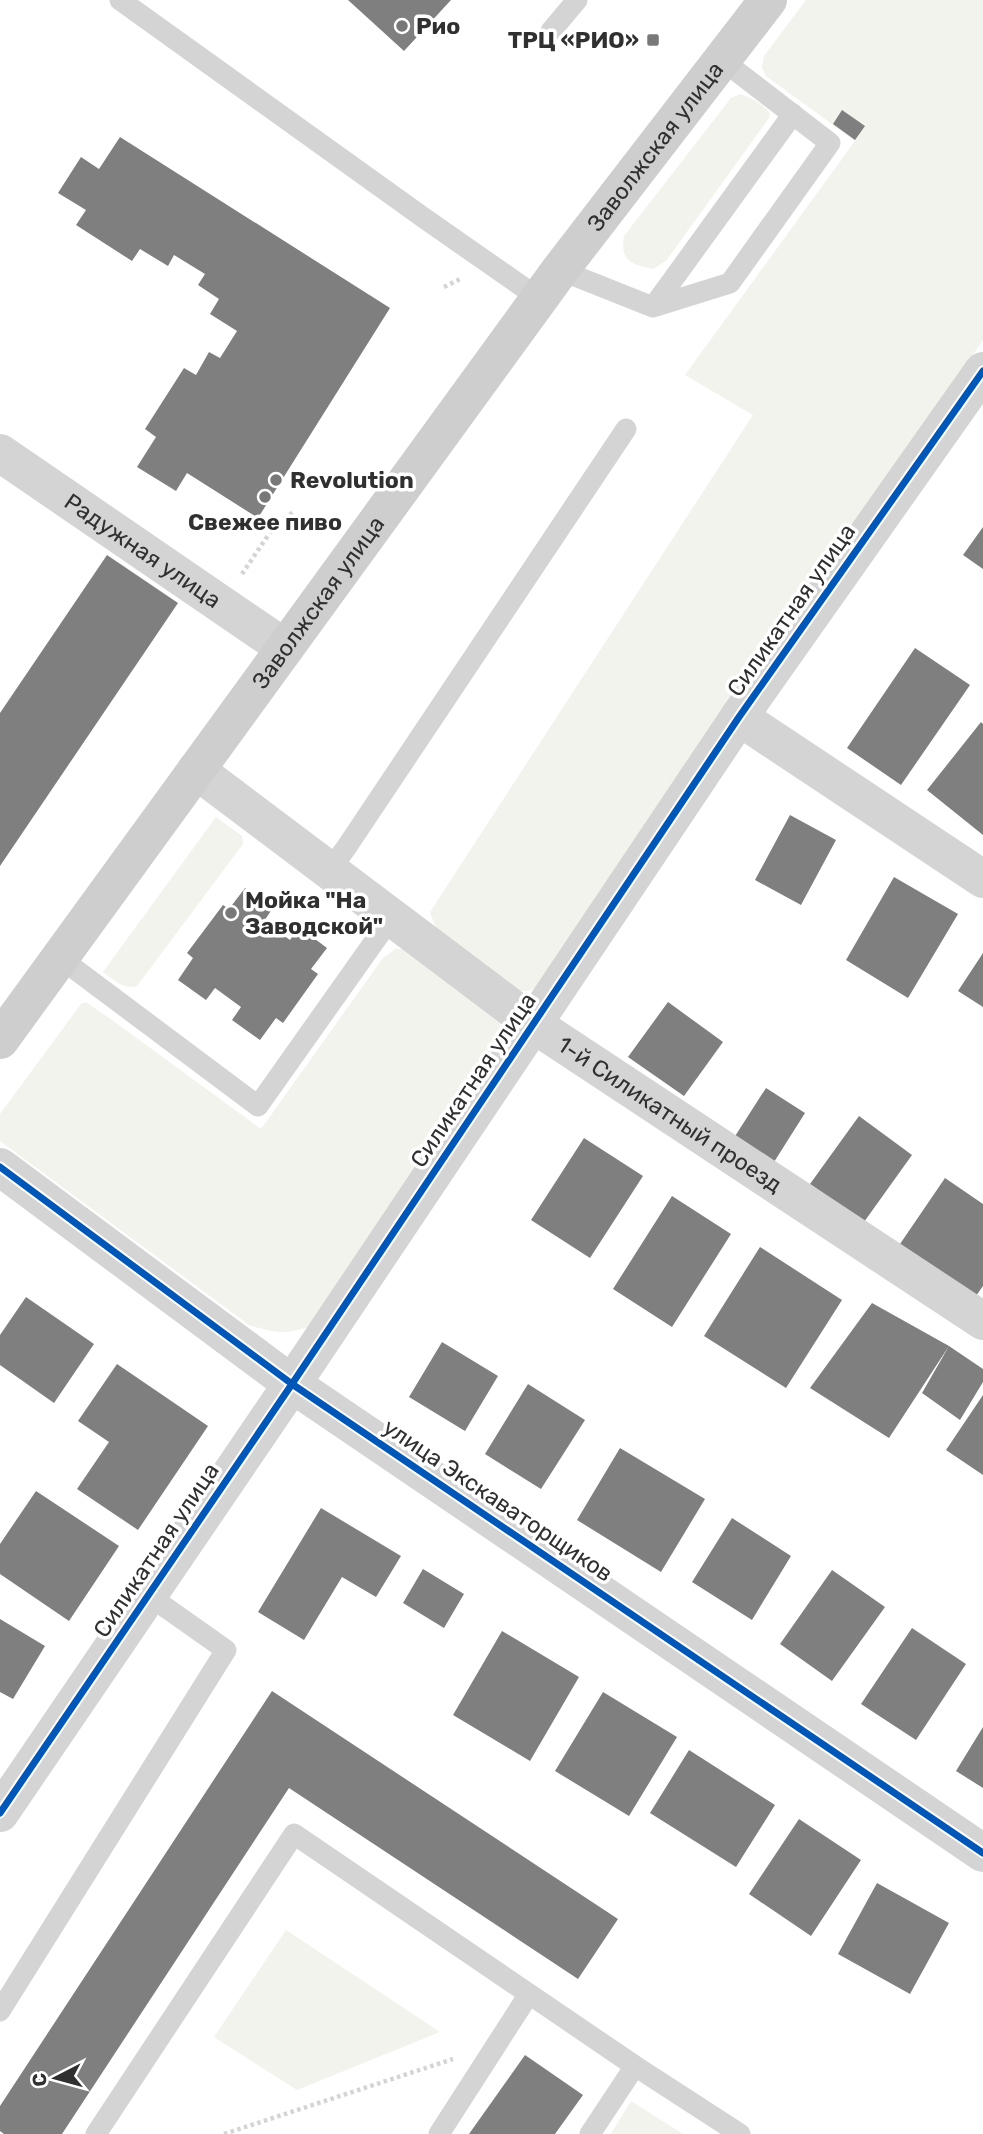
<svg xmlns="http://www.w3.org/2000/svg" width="983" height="2134" font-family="Rubik,sans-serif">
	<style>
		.green { fill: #f1f3ec }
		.building { fill: #7f7f7f }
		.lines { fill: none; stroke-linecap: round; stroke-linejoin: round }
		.path { stroke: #d4d4d4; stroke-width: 4.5; stroke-dasharray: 3.5 3.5; stroke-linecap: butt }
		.lane { stroke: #d4d4d4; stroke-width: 21 }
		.street { stroke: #d4d4d4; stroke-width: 38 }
		.secondary { stroke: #cecece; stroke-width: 38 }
		.cycleway-casing { stroke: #fff; stroke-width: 11 }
		.cycleway { stroke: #0057b8; stroke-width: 7 }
		.poi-dot { fill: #787878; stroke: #fff; stroke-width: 2.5 }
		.labels { text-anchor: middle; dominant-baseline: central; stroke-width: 7; stroke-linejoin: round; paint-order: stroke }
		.poi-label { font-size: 23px; font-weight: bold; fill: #303030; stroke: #fff; text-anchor: start }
		.street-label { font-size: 23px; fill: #303030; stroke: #fff }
	</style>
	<rect width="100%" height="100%" fill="#fff"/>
	<path class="green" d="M 806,0 L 983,0 L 983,340 L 545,984 L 528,991 L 516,991 L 437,931 L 430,912 L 753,415 L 685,375 L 855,141 L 766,76 L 762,68 L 764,56 Z
		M 740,94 C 751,97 762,104 770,113 L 769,118 L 666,261 L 653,269 C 631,264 620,262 624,236 L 731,98 Z
		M 216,817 L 242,836 L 243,844 L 137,986 C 123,990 114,980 103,972 Z
		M 395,949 L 402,949 L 500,1022 L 501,1043 L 311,1326 C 285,1335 274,1333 249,1325 L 0,1141 L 0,1114 L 81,1004 L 86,1002 L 112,1020 L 261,1129 L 383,958 Z
		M 286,1930 L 440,2032 L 297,2090 L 214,2037 Z
		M 631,2101 L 683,2134 L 611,2134 Z"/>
	<path class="building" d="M 348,0 L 451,0 L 404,51 Z
		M 842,110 L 865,126 L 855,140 L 833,124 Z
		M 120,137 L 390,308 L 258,518 L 187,473 L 176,491 L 137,467 L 156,437 L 145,429 L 184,368 L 196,375 L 209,352 L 220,358 L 237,331 L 210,314 L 219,299 L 198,285 L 205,274 L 174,255 L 168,266 L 140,249 L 132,261 L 76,225 L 86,210 L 58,193 L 81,157 L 99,169 Z
		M 983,527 L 983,569 L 963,555 Z
		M 107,555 L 178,603 L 0,866 L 0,713 Z
		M 915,648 L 970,685 L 901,785 L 847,748 Z
		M 981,722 L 983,724 L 983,835 L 927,790 Z
		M 790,815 L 836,840 L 801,905 L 755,880 Z
		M 894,877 L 958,914 L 908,998 L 846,960 Z
		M 245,888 L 273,908 L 264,921 L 290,940 L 299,927 L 327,948 L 311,969 L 318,974 L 283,1023 L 276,1018 L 260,1040 L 232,1020 L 241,1007 L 215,988 L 206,1000 L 178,980 L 193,958 L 187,953 L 223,905 L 229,909 Z
		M 983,953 L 983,1007 L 958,991 Z
		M 668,1002 L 723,1042 L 684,1096 L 628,1057 Z
		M 766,1088 L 805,1113 L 769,1170 L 730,1144 Z
		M 859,1116 L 912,1155 L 864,1222 L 810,1184 Z
		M 584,1138 L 643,1176 L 590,1258 L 531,1220 Z
		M 945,1178 L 983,1204 L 983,1286 L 976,1296 L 900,1244 Z
		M 672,1196 L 731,1234 L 672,1327 L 613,1289 Z
		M 760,1247 L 842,1300 L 786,1388 L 704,1336 Z
		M 26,1297 L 94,1344 L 54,1403 L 0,1365 L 0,1335 Z
		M 872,1303 L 949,1346 L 889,1438 L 810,1388 Z
		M 442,1342 L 498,1376 L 465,1431 L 409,1397 Z
		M 949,1346 L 983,1369 L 983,1382 L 960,1420 L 922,1393 Z
		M 117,1364 L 208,1426 L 138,1530 L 77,1489 L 109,1442 L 78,1421 Z
		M 528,1384 L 585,1420 L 541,1489 L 485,1454 Z
		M 983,1395 L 983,1475 L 946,1450 Z
		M 620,1448 L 705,1499 L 661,1572 L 577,1520 Z
		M 36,1491 L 119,1546 L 69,1621 L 0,1574 L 0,1544 Z
		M 321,1508 L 401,1556 L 376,1597 L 342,1577 L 304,1640 L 258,1612 Z
		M 732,1518 L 791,1556 L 752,1620 L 692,1582 Z
		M 423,1569 L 464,1594 L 444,1628 L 403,1603 Z
		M 832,1570 L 885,1607 L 832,1681 L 780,1644 Z
		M 0,1619 L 45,1646 L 13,1699 L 0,1692 Z
		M 912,1628 L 966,1664 L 916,1740 L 861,1704 Z
		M 502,1631 L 579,1677 L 530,1761 L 453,1715 Z
		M 272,1691 L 618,1919 L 578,1979 L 289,1788 L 62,2134 L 4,2134 L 0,2131 L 0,2106 Z
		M 603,1692 L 677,1737 L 629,1816 L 555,1771 Z
		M 983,1727 L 983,1788 L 956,1771 Z
		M 689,1750 L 775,1805 L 736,1867 L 650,1813 Z
		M 799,1819 L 861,1860 L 811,1936 L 749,1894 Z
		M 877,1883 L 949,1923 L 910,1994 L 838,1954 Z
		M 525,2055 L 583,2095 L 555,2134 L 469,2134 Z"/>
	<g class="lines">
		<path class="path" d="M 444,287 L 460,279
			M 242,574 L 275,525 L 295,511
			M 224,2134 L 453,2059"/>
		<path class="lane" d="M 120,0 L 424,218 L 540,299
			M 551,31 L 577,0
			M 560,270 L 653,307 L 793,114
			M 653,307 L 730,283 L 830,143 L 722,60
			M 329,871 L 346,848 L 626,429
			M 60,958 L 258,1106 L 391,918
			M 0,2011 L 226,1650 L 148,1595
			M 635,2066 L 740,2134
			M 96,2134 L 294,1834 L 635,2066 L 590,2134
			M 439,2134 L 529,1994"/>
		<g class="street">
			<path id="s1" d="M 0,453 L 285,648"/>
			<path d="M 739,717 L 983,879"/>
			<path id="s2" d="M 196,770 L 533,1024 L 983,1321"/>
			<path d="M 0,1167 L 292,1384 L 983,1853"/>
			<path d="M 0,1813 L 292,1384 L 739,717 L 983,371"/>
		</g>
		<path class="secondary" id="s3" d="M 0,1040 L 560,270 L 768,0"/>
		<defs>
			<path id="cycleway" d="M 0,1167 L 292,1384 L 983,1853
				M 0,1813 L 292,1384 L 739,717 L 983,371"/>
		</defs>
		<use href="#cycleway" class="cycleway-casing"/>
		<use href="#cycleway" class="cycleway"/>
	</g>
	<g class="poi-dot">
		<circle cx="402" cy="26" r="7"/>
		<rect x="646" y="33" width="14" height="14" rx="3.5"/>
		<circle cx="276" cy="480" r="7"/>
		<circle cx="265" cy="497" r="7"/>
		<circle cx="231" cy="913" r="7"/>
	</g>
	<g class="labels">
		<g class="poi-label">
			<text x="416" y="26">Рио</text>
			<text x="639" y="40" text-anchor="end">ТРЦ «РИО»</text>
			<text x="290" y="480">Revolution</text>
			<text x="265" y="522" text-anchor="middle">Свежее пиво</text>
			<text x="245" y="900">Мойка "На<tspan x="245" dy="26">Заводской"</tspan></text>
		</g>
		<g class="street-label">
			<text stroke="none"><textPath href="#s3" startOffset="1108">Заволжская улица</textPath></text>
			<text stroke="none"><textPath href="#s1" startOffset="173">Радужная улица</textPath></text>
			<text stroke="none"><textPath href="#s3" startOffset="541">Заволжская улица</textPath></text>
			<text transform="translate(791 610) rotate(-55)">Силикатная улица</text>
			<text transform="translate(473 1080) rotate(-56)">Силикатная улица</text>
			<text stroke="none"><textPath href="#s2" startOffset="586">1-й Силикатный проезд</textPath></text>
			<text transform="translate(498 1500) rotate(34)">улица Экскаваторщиков</text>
			<text transform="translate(156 1550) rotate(-56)">Силикатная улица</text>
		</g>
	</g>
	<g transform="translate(56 2078) rotate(264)" stroke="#ffffff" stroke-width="5" paint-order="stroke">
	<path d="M0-5L12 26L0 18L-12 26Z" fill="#303030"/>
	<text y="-10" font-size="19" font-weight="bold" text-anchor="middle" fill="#303030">С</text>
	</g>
</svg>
